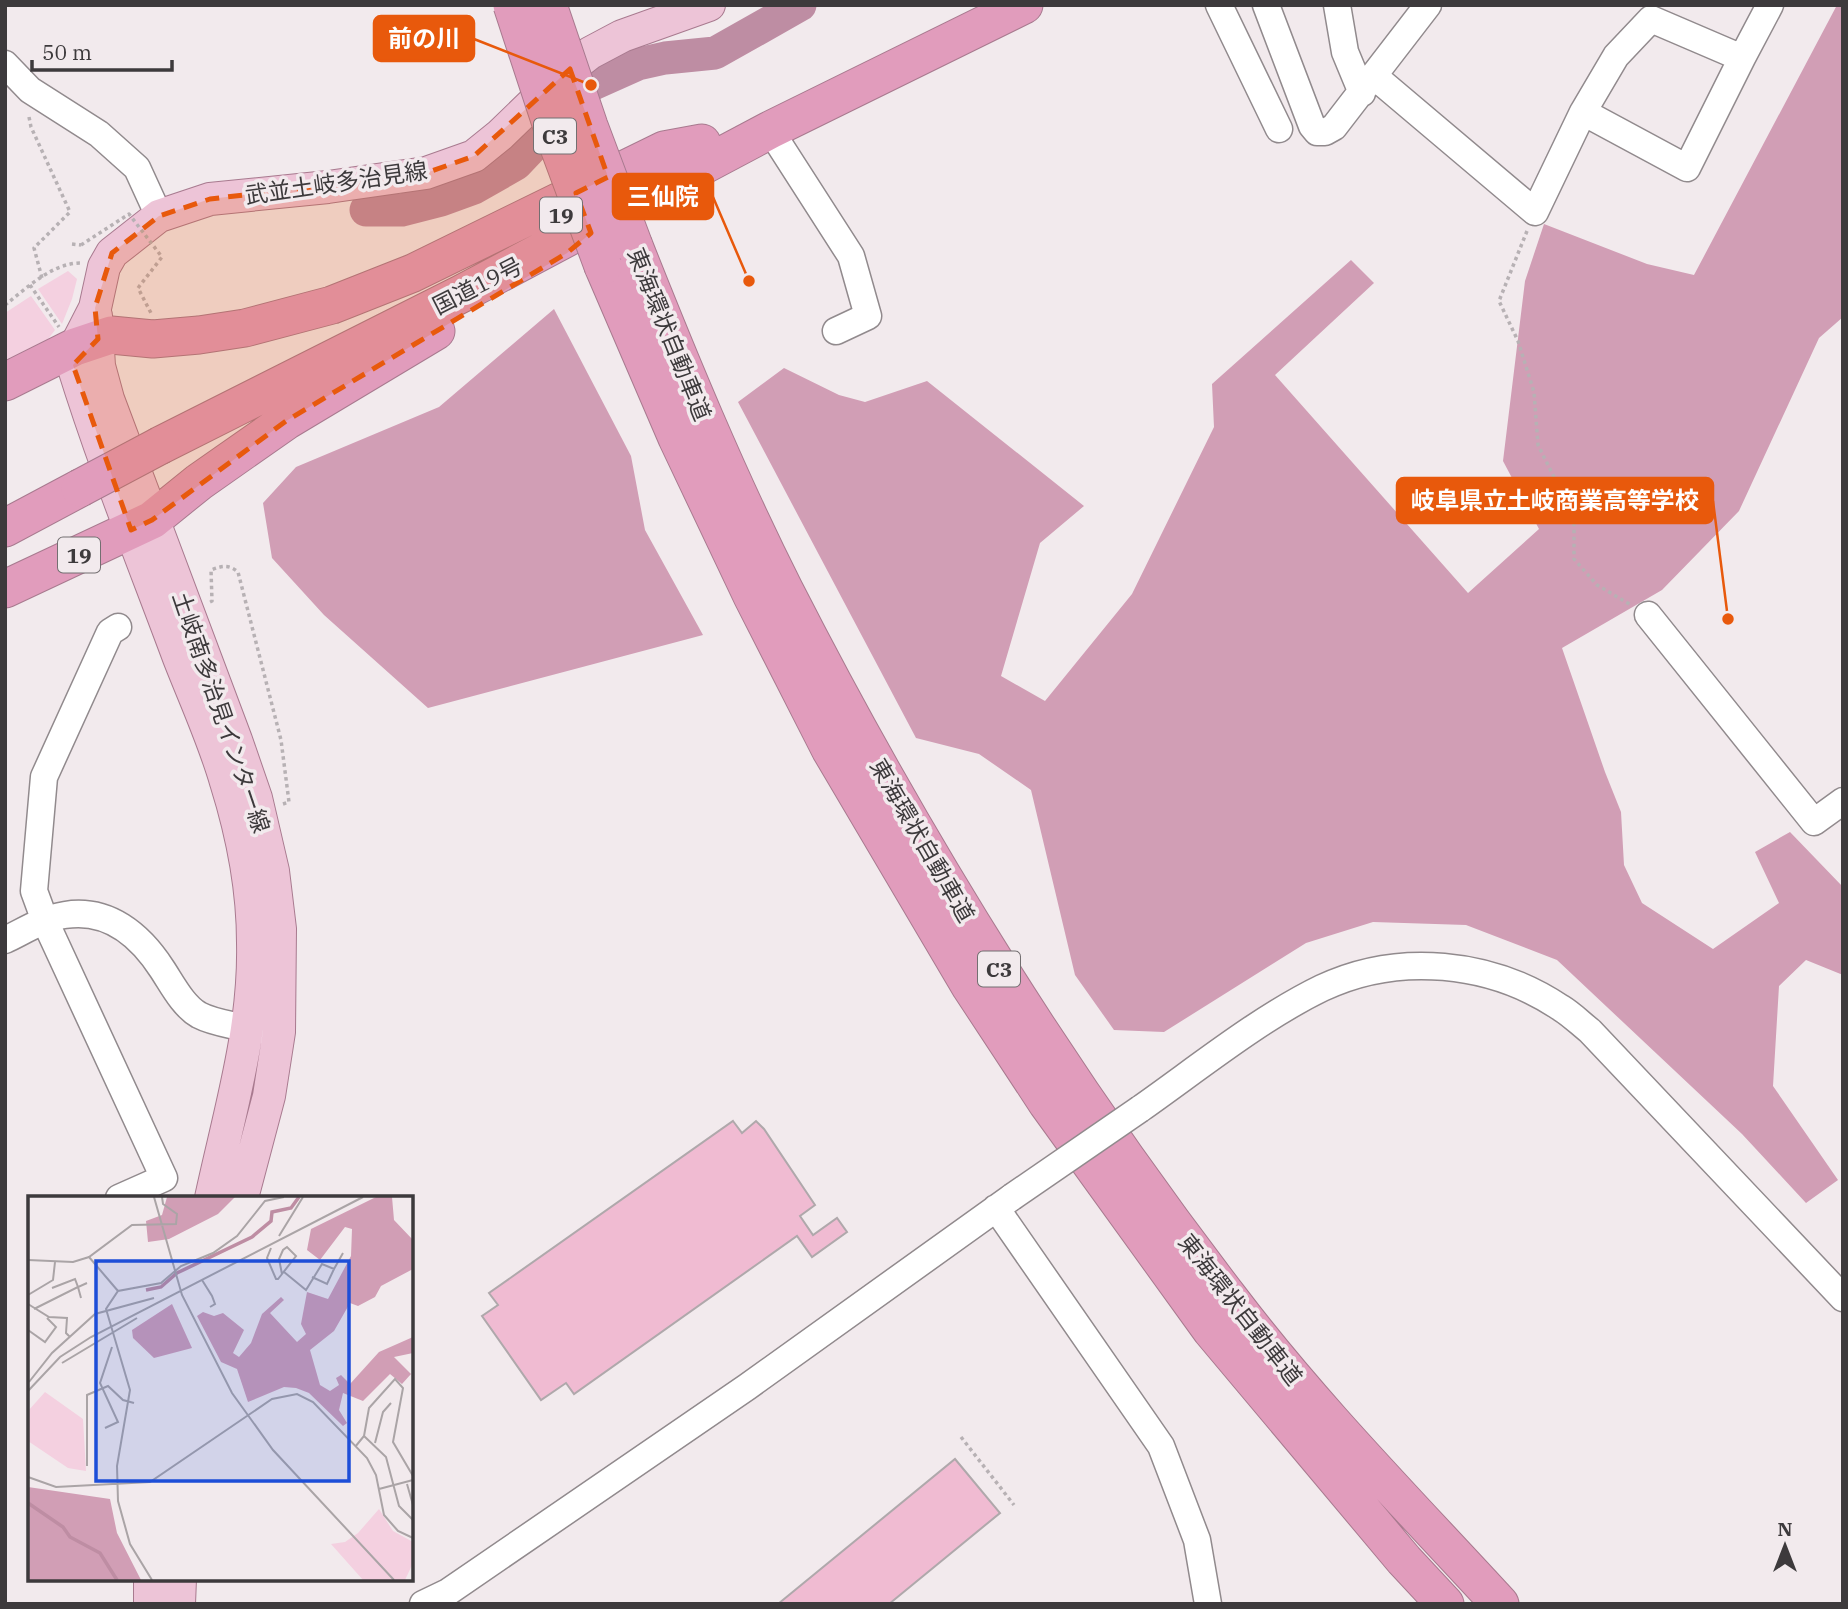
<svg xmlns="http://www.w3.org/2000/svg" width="1848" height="1609" font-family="'IBM Plex Serif','Noto Sans JP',serif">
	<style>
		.green { fill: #f4d0e0 }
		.forest { fill: #d19eb5 }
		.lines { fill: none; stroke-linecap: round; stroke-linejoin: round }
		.river { stroke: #be8da3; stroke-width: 33 }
		.building { fill: #f0bbd2; stroke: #afa8ab; stroke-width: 2 }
		.minor-casing { stroke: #918a8d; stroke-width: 29 }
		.major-casing { stroke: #a87a8f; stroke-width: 34 }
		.highway-casing { stroke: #a87a8f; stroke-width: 39 }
		.path { stroke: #b7b1b4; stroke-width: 3.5; stroke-dasharray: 3.5 3.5; stroke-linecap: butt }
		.minor { stroke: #fff; stroke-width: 26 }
		.major { stroke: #edc4d7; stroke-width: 32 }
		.highway { stroke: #e19cbc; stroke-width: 37 }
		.minor-bridge-casing { stroke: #918a8d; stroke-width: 29; stroke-linecap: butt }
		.highway-bridge-casing { stroke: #a87a8f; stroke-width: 39; stroke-linecap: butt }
		.path-bridge { stroke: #b7b1b4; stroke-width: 3.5; stroke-dasharray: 3.5 3.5; stroke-linecap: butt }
		.minor-bridge { stroke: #fff; stroke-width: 26 }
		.highway-bridge { stroke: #e19cbc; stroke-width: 37 }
		.marked { fill: #e8590c; fill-opacity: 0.2; stroke: #e8590c; stroke-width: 5; stroke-dasharray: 14 9; stroke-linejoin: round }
		.labels { text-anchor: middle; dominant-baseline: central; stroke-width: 7; stroke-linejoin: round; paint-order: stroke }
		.shield { fill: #f2eaed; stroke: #736f71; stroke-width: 2 }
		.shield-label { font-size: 21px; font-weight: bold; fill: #3d3a3c }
		.street-label { font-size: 23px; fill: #3d3a3c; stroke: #f2eaed }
		.inset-river { fill: none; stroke: #be8da3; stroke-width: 3.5 }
		.inset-road { fill: none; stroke: #aaa4a6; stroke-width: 2 }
		.view { fill: #1d4ed8; fill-opacity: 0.15; stroke: #1d4ed8; stroke-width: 3.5 }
		.inset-edge { fill: none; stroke: #3d3a3c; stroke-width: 3.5 }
		.leader { fill: none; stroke: #e8590c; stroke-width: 2.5 }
		.callout-dot { fill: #e8590c; stroke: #f2eaed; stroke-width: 2.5 }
		.callout { fill: #e8590c; stroke: #e8590c; stroke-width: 2.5 }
		.callout-label { font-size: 24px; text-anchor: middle; font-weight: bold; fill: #fff }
	</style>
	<rect width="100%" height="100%" fill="#f2eaed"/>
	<path class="green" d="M 68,271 L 77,279 L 72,299 L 62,324 L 38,289 Z
		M 31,296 L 55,330 L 45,343 L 5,364 L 5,313 Z"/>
	<path class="forest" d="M 1837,5 L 1843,5 L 1843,317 L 1819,338 L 1739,511 L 1662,590 L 1562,648 L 1605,772 L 1621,812 L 1624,865 L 1642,903 L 1713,949 L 1779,903 L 1755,852 L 1790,832 L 1843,887 L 1843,975 L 1806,960 L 1779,986 L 1773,1086 L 1838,1180 L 1806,1203 L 1742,1134 L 1557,960 L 1466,925 L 1373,922 L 1306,943 L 1164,1032 L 1114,1030 L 1075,975 L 1031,790 L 979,754 L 916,738 L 738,402 L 784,368 L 839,395 L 865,402 L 927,381 L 1084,506 L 1040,543 L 1001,676 L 1045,701 L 1132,594 L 1214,427 L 1212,384 L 1351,260 L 1374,283 L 1275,375 L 1468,593 L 1539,529 L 1503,461 L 1525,281 L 1544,224 L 1647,264 L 1694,275 Z
		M 554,309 L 631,456 L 645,530 L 703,635 L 428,708 L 324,615 L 272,558 L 263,503 L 296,467 L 439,407 Z"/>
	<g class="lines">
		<path class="river" d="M 366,210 L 402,210 L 441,200 L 474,188 L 516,164 L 591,85 L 638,64 L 665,58 L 715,53 L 800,5"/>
	</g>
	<path class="building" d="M 733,1121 L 742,1133 L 756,1121 L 764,1129 L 815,1205 L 800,1216 L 813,1235 L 837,1218 L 847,1232 L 812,1257 L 797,1236 L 574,1394 L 566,1383 L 541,1400 L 482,1316 L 498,1305 L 489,1293 Z
		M 955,1459 L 1000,1513 L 889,1604 L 778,1604 Z"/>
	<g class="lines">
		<defs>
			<path id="minor" d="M 1219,5 L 1279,129
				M 1266,5 L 1312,126 L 1317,132 L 1325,132 L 1334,127 L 1428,5
				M 1337,5 L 1345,52 L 1362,93
				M 5,64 L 30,90 L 99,134 L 137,168 L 159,216
				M 1374,76 L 1535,212 L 1583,112 L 1616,56 L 1651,19 L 1742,58 L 1770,5
				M 1583,112 L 1687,168 L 1742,58
				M 770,130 L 851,256 L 868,316 L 836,331
				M 1648,615 L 1814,822 L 1843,801
				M 118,627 L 110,632 L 44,777 L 34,891 L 45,921 L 164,1178 L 119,1198
				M 5,940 C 24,931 44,918 65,915 C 108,908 140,935 162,969 C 172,984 183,1006 199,1015 C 214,1023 250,1029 267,1031
				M 1140,1109 C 1197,1069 1260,1018 1322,988 C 1398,952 1491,961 1561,1008 C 1571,1014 1580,1023 1590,1031 L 1843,1298
				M 996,1208 L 1161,1446 L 1197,1540 L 1208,1604
				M 423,1604 L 448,1592 L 747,1387 L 1012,1197"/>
			<path id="major" d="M 96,316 L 99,366 L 108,399 L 236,740 L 256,798 L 273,871 L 280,929 L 279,1032 L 269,1096 L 242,1198
				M 211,1198 C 229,1114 255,1030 253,943 C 253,890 242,833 226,782 C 214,740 195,699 179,658 C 143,561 104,465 73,365 L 75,347 L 95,308 L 104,267 L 112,253 L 159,216 L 210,199 L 328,187 L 426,173 L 474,156 L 500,135 L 563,74 L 590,53 L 622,36 L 709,5
				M 150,1604 L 150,1579
				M 179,1604 L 180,1579"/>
			<path id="highway" d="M 634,246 C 680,362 728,478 784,589 C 911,838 1059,1077 1230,1299 C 1312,1407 1408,1504 1500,1604
				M 603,266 L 677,438 L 752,596 L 830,749 L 970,986 L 1047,1103 L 1211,1330 L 1404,1560 L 1445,1604
				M 5,382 L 75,347 L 111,335 L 153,339 L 199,335 L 245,328 L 332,305 L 413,273 L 664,150 L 702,143
				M 161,445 L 461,294 L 770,130 L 1024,5
				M 5,528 L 80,488
				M 5,589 L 152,520 L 199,482 L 286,421 L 436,331"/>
		</defs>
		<use href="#minor" class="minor-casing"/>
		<use href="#major" class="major-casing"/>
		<use href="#highway" class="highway-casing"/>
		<path class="path" d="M 29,117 L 31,127 L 70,212 L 34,248 L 42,278
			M 1527,231 L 1499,301 L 1518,341 L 1534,392 L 1538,445 L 1557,483 L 1574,502 L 1574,559 L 1597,585 L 1631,605
			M 72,244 L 81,245
			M 30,285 L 59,327
			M 5,305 C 27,288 53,262 82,263
			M 210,602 L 212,601 L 211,570 C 221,566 229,564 238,572 L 281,740 L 289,802 L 283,804
			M 961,1437 L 1014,1505"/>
		<use href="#minor" class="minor"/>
		<use href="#major" class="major"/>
		<use href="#highway" class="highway"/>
		<defs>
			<path id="minor-bridge" d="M 1012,1197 L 1140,1109"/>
			<path id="highway-bridge" d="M 512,5 L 557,142 L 603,266
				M 548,5 L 589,126 L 634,246
				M 80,488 L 161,445"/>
		</defs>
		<use href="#minor-bridge" class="minor-bridge-casing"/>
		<use href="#highway-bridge" class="highway-bridge-casing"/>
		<path class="path-bridge" d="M 81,245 L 129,214 L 162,257 L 138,288 L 152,315"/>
		<use href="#minor-bridge" class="minor-bridge"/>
		<use href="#highway-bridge" class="highway-bridge"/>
	</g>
	<path class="marked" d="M 570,69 L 608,177 L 576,193 L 591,233 L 567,253 L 286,421 L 152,520 L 131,530 L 73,365 L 98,339 L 95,308 L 112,253 L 159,216 L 210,199 L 426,173 L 474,156 Z"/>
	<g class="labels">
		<g class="shield">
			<rect x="534" y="118.5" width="42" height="35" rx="5"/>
			<rect x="540" y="197.5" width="42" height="35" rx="5"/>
			<rect x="58" y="537.5" width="42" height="35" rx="5"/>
			<rect x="978" y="951.5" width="42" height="35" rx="5"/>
		</g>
		<g class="shield-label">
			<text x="555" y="136">C3</text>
			<text x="561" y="215">19</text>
			<text x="79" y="555">19</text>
			<text x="999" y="969">C3</text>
		</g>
		<g class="street-label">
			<text transform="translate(336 182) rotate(-8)">武並土岐多治見線</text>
			<text transform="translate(477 285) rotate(-27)">国道19号</text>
			<text transform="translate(670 334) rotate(68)">東海環状自動車道</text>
			<text transform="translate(222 712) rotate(71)">土岐南多治見インター線</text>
			<text transform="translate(923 840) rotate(60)">東海環状自動車道</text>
			<text transform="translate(1241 1309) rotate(52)">東海環状自動車道</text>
		</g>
	</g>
	<g transform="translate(28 1196)">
		<rect width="385" height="385" fill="#f2eaed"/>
		<path d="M 17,196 L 55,223 L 58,275 L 40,272 L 0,245 L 0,215 ZM 351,313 L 365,335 L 385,346 L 385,367 L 377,384 L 335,384 L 303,348 L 317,346 L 330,337 Z" fill="#f4d0e0"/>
		<path d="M 139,1 L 207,1 L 190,18 L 141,43 L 120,46 L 118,25 L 134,19 ZM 348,1 L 364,1 L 366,24 L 385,44 L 385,73 L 353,90 L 347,101 L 330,110 L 322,107 L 306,135 L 282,154 L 292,189 L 302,195 L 311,189 L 308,182 L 313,179 L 322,188 L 351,156 L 385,141 L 385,157 L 366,161 L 383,178 L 374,188 L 362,178 L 335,205 L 315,197 L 311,214 L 319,227 L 315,230 L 281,197 L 268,192 L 256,191 L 220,206 L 209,173 L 193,166 L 169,120 L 175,116 L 186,120 L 195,117 L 216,134 L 205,157 L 211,161 L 223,147 L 234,118 L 253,101 L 256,104 L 242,117 L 269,146 L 278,138 L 273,128 L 279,96 L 300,103 L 323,60 L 324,33 L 317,31 L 292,64 L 279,54 L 283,33 ZM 144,108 L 164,152 L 126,162 L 105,142 L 104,134 ZM 0,291 L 82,303 L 89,337 L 113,384 L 0,384 Z" fill="#d19eb5"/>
		<path class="inset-river" d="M 118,94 L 133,91 L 149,77 L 224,41 L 243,25 L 244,16 L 263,12 L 271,1M 0,307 L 35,331 L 42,341 L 72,357 L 89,384"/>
		<path class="inset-road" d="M 126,1 L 154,99 L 204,197 L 245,254 L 366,384M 251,40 L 275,1M 243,52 L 239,62 L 248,83 L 250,83 L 254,78 L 268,60 L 259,51 L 255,54 L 251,63 L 254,78M 61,61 L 90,95M 0,64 L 45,66 L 61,61 L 104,29 L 148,28 L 149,18 L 135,8 L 134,1M 256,76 L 278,94 L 294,68 L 306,73 L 315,57M 284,81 L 299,88 L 306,73M 174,84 L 184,100 L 187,108 L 182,111M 0,99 L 25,84 L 27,66M 53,102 L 50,91 L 59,87M 0,108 L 21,121 L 39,122 L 38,137 L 42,141M 6,113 L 50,91 L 47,83 L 24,92M 0,134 L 17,146 L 28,131 L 19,122M 34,167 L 109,122M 1,186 L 24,157 L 67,118 L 126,102M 0,195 L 32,161 L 63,141 L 335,1M 77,232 L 90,226 L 72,187 L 84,151M 336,240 L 358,261 L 371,310 L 385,324M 347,247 L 355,216 L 363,207M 327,251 L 336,240 L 341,212 L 367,183 L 375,192 L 365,246 L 385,280M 59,270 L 59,199 L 80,190 L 95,204 L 106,207M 0,281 L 28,291 L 122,286 L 244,203 L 269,198 L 285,206 L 339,262 L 348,279 L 356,319 L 370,335 L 385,342M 379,288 L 385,309M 351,293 L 385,284M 124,384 L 102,348 L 90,305 L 89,270 L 102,194 L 78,113 L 90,95 L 133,87 L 153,70 L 185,57 L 209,40 L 237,5 L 256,1"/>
		<path class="view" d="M 68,65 L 321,65 L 321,285 L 68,285 Z"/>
		<rect width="385" height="385" class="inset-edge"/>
	</g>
	<path class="leader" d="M591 85L474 39M749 281L713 197M1728 619L1713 501"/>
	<g class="callout-dot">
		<circle cx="591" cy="85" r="7"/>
		<circle cx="749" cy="281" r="7"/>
		<circle cx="1728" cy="619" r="7"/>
	</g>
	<g class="callout">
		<rect x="374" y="16" width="100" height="45" rx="7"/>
		<rect x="613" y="174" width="100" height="45" rx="7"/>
		<rect x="1397" y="478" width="316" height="45" rx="7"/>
	</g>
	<g class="callout-label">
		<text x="424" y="47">前の川</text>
		<text x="663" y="205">三仙院</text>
		<text x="1555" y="509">岐阜県立土岐商業高等学校</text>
	</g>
	<rect width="1848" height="1609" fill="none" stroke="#3d3a3c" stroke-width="14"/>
	<g transform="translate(1785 1546)" stroke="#f2eaed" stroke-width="5" paint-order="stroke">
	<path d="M0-5L12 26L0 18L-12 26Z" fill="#3d3a3c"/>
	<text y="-10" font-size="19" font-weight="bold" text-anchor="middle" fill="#3d3a3c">N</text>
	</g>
	<path d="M32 60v10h140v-10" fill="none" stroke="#3d3a3c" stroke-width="3.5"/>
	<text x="42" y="60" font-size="21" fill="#3d3a3c" stroke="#f2eaed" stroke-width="5" paint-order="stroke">50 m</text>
</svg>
